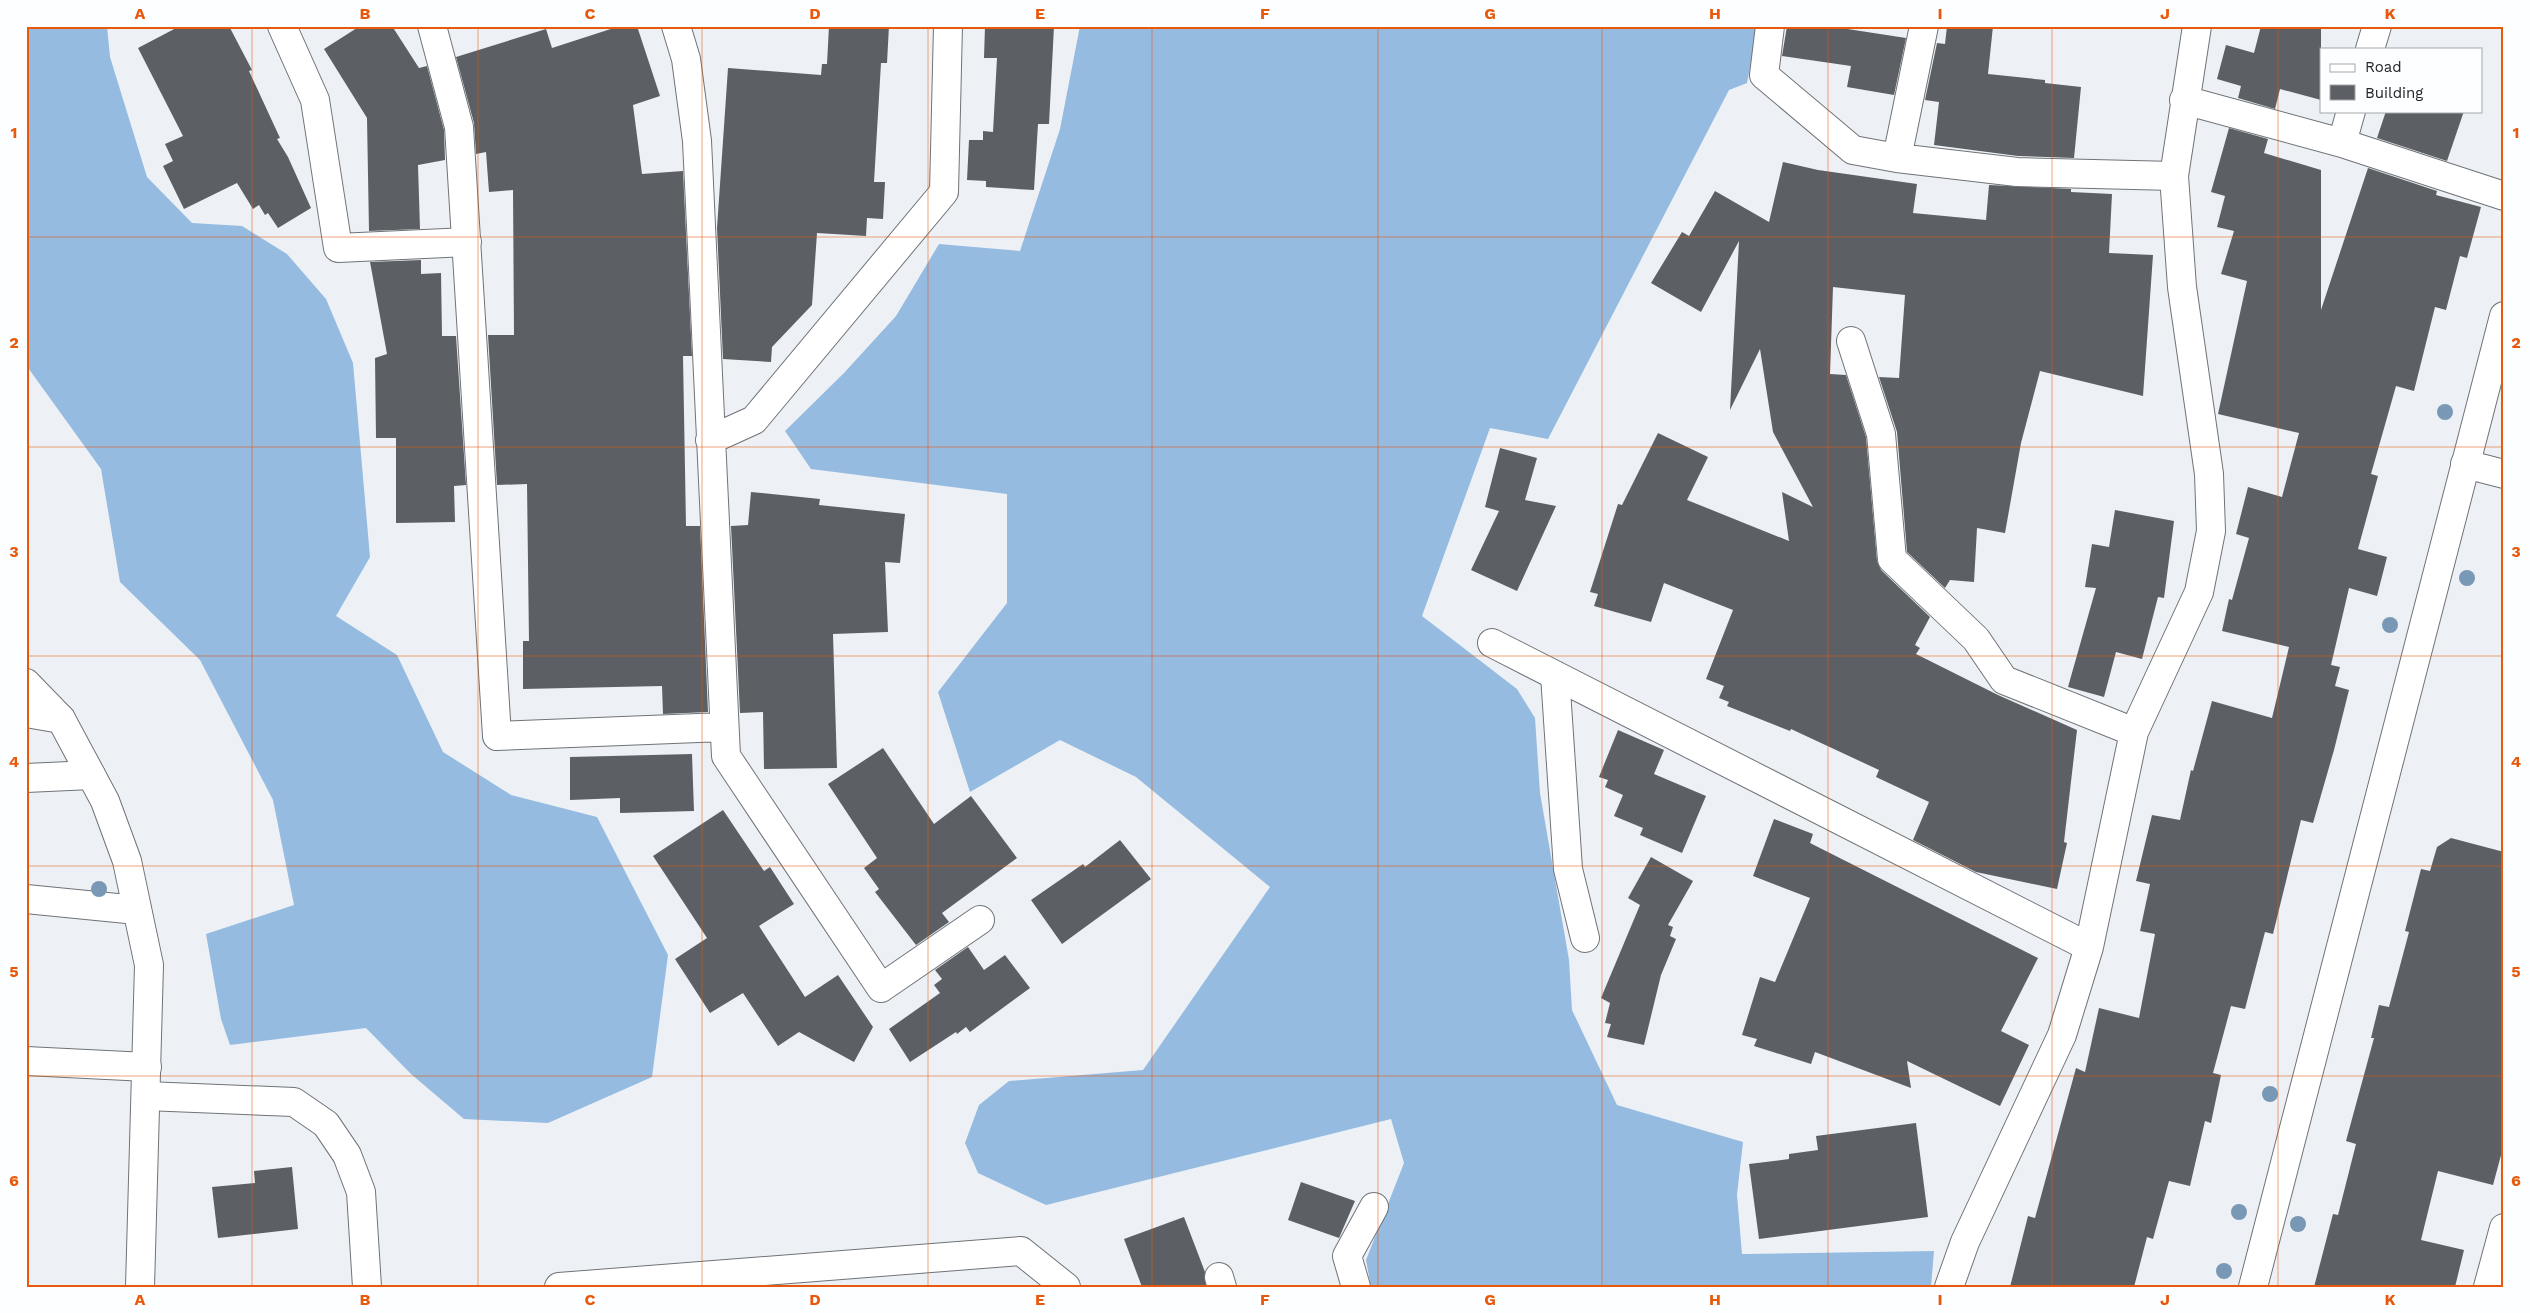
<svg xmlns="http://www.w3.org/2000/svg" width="2530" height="1313" font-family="'Work Sans',sans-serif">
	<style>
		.forest { fill: #95bbe0 }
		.building { fill: #5c6064 }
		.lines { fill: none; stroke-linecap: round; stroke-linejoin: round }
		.street-casing { stroke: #6f7377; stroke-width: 30 }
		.secondary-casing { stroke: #6f7377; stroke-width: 30 }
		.street { stroke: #fff; stroke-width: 28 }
		.secondary { stroke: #fff; stroke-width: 28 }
		.tree { fill: #7898b5 }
		.grid { fill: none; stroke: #e8590c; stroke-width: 1; stroke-opacity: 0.55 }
		.neatline { fill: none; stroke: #e8590c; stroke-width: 2 }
		.grid-label { font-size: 16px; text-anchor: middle; font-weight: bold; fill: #e8590c }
	</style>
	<rect width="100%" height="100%" fill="#edf1f6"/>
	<path class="forest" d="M 26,26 L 107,26 L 110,57 L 147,177 L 192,223 L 242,226 L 287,254 L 326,299 L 353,363 L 370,557 L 336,616 L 397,655 L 443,752 L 511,795 L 597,817 L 668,955 L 652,1077 L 548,1123 L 464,1119 L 411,1074 L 366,1028 L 230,1045 L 221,1019 L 206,934 L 294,905 L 273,800 L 200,660 L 120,582 L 101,469 L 26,365 Z
		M 1080,26 L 1758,26 L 1747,83 L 1729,90 L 1548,439 L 1490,428 L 1422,616 L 1517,689 L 1535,718 L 1540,793 L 1569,960 L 1572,1010 L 1617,1105 L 1743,1142 L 1737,1195 L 1742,1254 L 1934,1251 L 1931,1287 L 1371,1287 L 1366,1260 L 1404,1163 L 1391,1119 L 1046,1205 L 978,1173 L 965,1143 L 979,1105 L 1009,1081 L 1143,1070 L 1270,887 L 1136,777 L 1060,740 L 970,792 L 938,692 L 1007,603 L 1007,494 L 811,469 L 785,431 L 844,373 L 896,316 L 939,244 L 1020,251 L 1060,129 Z"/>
	<path class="building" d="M 180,26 L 229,26 L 252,70 L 249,71 L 280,138 L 277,139 L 288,157 L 311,208 L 278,228 L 268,213 L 265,215 L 259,205 L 253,209 L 237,183 L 184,209 L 163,166 L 173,161 L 165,144 L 183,136 L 138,48 Z
		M 360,26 L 392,26 L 419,68 L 427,66 L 444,130 L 445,160 L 418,165 L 420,229 L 369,231 L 367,118 L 324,49 Z
		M 620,26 L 637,26 L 660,96 L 633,105 L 642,174 L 683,171 L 692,356 L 683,356 L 686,526 L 700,526 L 708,712 L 663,714 L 662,686 L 523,689 L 523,641 L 529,641 L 527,484 L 497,485 L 488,335 L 514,335 L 513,190 L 489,192 L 486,152 L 476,154 L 474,123 L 456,57 L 546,29 L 552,48 Z
		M 829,26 L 889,26 L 887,63 L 881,63 L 874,182 L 885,182 L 883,219 L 867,218 L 866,236 L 817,233 L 812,305 L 772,347 L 771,362 L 723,359 L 717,228 L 728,68 L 821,75 L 822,64 L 827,64 Z
		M 985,26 L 1054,26 L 1049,124 L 1038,124 L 1034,190 L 986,187 L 986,181 L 967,180 L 969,140 L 983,140 L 983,131 L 993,132 L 997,58 L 984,58 Z
		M 1787,26 L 1828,26 L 1906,38 L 1894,95 L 1847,87 L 1851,66 L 1782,56 Z
		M 1947,26 L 1993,26 L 1988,74 L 2045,80 L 2045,83 L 2081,87 L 2074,158 L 2018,156 L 1934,145 L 1939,102 L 1925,100 L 1937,43 L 1945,44 Z
		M 2261,26 L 2321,26 L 2321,100 L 2280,89 L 2275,109 L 2238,98 L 2241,86 L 2217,79 L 2226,45 L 2254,53 Z
		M 2386,111 L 2464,111 L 2447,161 L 2377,138 Z
		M 2229,128 L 2268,139 L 2264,153 L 2321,170 L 2321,310 L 2368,168 L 2437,191 L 2436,195 L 2481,207 L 2467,258 L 2460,256 L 2446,310 L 2435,307 L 2414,391 L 2396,386 L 2371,474 L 2378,476 L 2358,549 L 2387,557 L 2377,596 L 2349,588 L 2331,665 L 2340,667 L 2335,686 L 2349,690 L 2334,750 L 2313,823 L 2301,820 L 2273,934 L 2265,932 L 2245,1009 L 2231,1006 L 2213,1073 L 2221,1075 L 2211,1123 L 2205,1121 L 2190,1186 L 2169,1181 L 2153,1239 L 2147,1237 L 2134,1287 L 2010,1287 L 2028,1216 L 2035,1218 L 2076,1068 L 2085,1072 L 2099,1008 L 2139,1018 L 2155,934 L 2140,931 L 2150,884 L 2136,881 L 2152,815 L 2180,820 L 2191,770 L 2193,771 L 2212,701 L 2272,718 L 2289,647 L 2222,631 L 2229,599 L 2232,600 L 2249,538 L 2236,534 L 2248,487 L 2282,497 L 2299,433 L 2218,414 L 2247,281 L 2221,274 L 2234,231 L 2217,227 L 2225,196 L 2211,192 Z
		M 1783,162 L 1818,170 L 1917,184 L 1913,213 L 1986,220 L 1989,185 L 2071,189 L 2071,192 L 2112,194 L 2109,253 L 2153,255 L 2143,396 L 2040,371 L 2021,443 L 2005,533 L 1977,528 L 1974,582 L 1950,580 L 1945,588 L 1907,552 L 1897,432 L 1879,377 L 1899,378 L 1905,295 L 1833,287 L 1830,374 L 1846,375 L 1866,437 L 1877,561 L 1881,570 L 1930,617 L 1915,645 L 1920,648 L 1916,654 L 1998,695 L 2077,730 L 2064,842 L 2067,843 L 2057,889 L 1976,872 L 1913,840 L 1929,802 L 1876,777 L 1879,770 L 1791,729 L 1790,731 L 1727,706 L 1729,702 L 1719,698 L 1724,686 L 1706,679 L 1733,610 L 1664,583 L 1651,622 L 1594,606 L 1598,594 L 1590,592 L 1618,504 L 1622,505 L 1658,433 L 1708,457 L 1687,500 L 1789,541 L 1782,492 L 1813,507 L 1773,432 L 1760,349 L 1730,410 L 1739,241 L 1701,312 L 1651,283 L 1682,232 L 1689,236 L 1715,191 L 1769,222 Z
		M 421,260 L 421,274 L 441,273 L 442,336 L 456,336 L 466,485 L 454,486 L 455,522 L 396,523 L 396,438 L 376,438 L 375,358 L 387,354 L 370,262 Z
		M 1500,448 L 1537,458 L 1525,500 L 1556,506 L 1517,591 L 1471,570 L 1499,511 L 1485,507 Z
		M 751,492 L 820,499 L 819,505 L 905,514 L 900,563 L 885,562 L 888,632 L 833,634 L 837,768 L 764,769 L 763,712 L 740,713 L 731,526 L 748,525 Z
		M 2115,510 L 2174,521 L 2164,598 L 2158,597 L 2142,659 L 2116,652 L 2104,697 L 2068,687 L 2096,588 L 2085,587 L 2092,544 L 2109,547 Z
		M 1618,730 L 1664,750 L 1654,774 L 1706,796 L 1682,853 L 1640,835 L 1643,828 L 1614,816 L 1623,795 L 1605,787 L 1608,780 L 1599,777 Z
		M 883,748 L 934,824 L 971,796 L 1017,858 L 942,913 L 949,922 L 916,945 L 875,892 L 879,889 L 864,868 L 877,858 L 828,784 Z
		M 692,754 L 694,811 L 620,813 L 620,798 L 570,800 L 570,757 Z
		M 723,810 L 764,871 L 770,867 L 794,904 L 759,926 L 805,997 L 838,975 L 873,1027 L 854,1062 L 799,1032 L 778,1046 L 743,993 L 710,1013 L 675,959 L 707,938 L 653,856 Z
		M 1774,819 L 1813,834 L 1810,843 L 2038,958 L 2001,1031 L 2029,1045 L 2000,1106 L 1907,1061 L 1911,1088 L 1815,1052 L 1811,1064 L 1754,1046 L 1757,1039 L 1742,1035 L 1760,977 L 1775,982 L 1810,898 L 1753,876 Z
		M 2451,838 L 2504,852 L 2504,1144 L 2493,1185 L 2438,1171 L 2421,1240 L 2464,1250 L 2455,1287 L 2314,1287 L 2333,1214 L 2338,1215 L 2356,1144 L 2346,1141 L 2374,1038 L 2371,1038 L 2379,1005 L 2389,1007 L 2409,932 L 2405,931 L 2421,869 L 2430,871 L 2437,847 Z
		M 1120,840 L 1151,879 L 1062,944 L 1031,900 L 1083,864 L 1085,867 Z
		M 1651,857 L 1693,881 L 1668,925 L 1673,927 L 1670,936 L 1676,939 L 1661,975 L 1644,1045 L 1607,1037 L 1611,1024 L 1605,1023 L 1610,1003 L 1601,998 L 1640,905 L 1628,898 Z
		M 968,947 L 984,970 L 1005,955 L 1030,988 L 970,1032 L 966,1027 L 957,1034 L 956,1032 L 910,1062 L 889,1029 L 940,993 L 934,985 L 942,979 L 935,970 Z
		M 1916,1123 L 1928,1217 L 1759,1239 L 1749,1164 L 1789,1159 L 1789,1154 L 1818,1150 L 1816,1136 Z
		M 292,1167 L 298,1229 L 218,1238 L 212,1187 L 255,1183 L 254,1171 Z
		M 1301,1182 L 1355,1201 L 1339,1238 L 1288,1220 Z
		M 1184,1217 L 1205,1272 L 1206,1287 L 1142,1287 L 1124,1239 Z"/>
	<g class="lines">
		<defs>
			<path id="street" d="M 282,26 L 315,100 L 338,248 L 467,242
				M 432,26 L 459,127 L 497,736 L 724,727
				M 676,26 L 686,59 L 697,141 L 726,756 L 881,988 L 980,920
				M 1770,26 L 1764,75 L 1853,150 L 1897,158 L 2017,172 L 2174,176
				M 2370,49 L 2377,26
				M 2184,100 L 2342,143 L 2504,196
				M 2342,143 L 2351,111
				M 1897,158 L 1924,26
				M 1851,341 L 1881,434 L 1892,559 L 1976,639 L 2004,680 L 2134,732
				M 710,440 L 754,420 L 944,192 L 948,26
				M 2465,464 L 2504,474
				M 1492,643 L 2089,947
				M 1555,675 L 1568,869 L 1585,938
				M 26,713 L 61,719
				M 26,778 L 91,775
				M 26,899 L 137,910
				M 26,1061 L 147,1067
				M 146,1096 L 294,1102 L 326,1124 L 347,1155 L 361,1192 L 367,1287
				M 1219,1277 L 1222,1287
				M 559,1287 L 1021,1251 L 1066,1287
				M 1356,1287 L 1347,1256 L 1374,1207
				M 1949,1287 L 1965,1242 L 2062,1035 L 2089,947 L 2134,732 L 2199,592 L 2211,531 L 2209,474 L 2182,287 L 2174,176 L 2197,26
				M 2488,1287 L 2504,1228"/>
			<path id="secondary" d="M 26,683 L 61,719 L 105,801 L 127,861 L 149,965 L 140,1287
				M 2253,1287 L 2504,316"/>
		</defs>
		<use href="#street" class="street-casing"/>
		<use href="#secondary" class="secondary-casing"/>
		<use href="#street" class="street"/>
		<use href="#secondary" class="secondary"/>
	</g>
	<g class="tree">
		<circle cx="2445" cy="412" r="8"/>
		<circle cx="2467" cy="578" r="8"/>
		<circle cx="2390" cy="625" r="8"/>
		<circle cx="99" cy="889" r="8"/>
		<circle cx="2270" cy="1094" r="8"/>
		<circle cx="2239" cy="1212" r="8"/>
		<circle cx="2298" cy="1224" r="8"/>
		<circle cx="2224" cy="1271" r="8"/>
	</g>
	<path class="grid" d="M 252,26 L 252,1287M 478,26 L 478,1287M 702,26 L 702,1287M 928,26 L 928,1287M 1152,26 L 1152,1287M 1378,26 L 1378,1287M 1602,26 L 1602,1287M 1828,26 L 1828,1287M 2052,26 L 2052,1287M 2278,26 L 2278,1287M 26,237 L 2504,237M 26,447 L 2504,447M 26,656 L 2504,656M 26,866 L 2504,866M 26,1076 L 2504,1076"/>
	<rect width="2530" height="1313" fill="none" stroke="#fdfeff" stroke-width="55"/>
	<rect x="2320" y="48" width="162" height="65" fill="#fdfeff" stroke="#a5a7a8"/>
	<rect x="2330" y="64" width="25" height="8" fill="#ffffff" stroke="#a5a7a8"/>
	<text x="2365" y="72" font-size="15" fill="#222425">Road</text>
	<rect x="2330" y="85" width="25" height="15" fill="#5c6064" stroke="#a5a7a8"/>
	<text x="2365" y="98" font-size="15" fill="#222425">Building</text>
	<rect x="28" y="28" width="2474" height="1258" class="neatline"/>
	<g class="grid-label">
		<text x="140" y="19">A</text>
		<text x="365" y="19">B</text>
		<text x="590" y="19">C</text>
		<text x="815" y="19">D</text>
		<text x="1040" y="19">E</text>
		<text x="1265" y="19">F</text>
		<text x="1490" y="19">G</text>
		<text x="1715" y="19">H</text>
		<text x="1940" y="19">I</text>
		<text x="2165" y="19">J</text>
		<text x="2390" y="19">K</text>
		<text x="14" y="138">1</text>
		<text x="2516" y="138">1</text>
		<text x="14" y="348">2</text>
		<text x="2516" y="348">2</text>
		<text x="14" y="557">3</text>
		<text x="2516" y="557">3</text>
		<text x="14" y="767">4</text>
		<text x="2516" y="767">4</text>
		<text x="14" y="977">5</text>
		<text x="2516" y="977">5</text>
		<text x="14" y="1186">6</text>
		<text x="2516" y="1186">6</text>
		<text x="140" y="1305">A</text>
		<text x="365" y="1305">B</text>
		<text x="590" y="1305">C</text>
		<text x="815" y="1305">D</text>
		<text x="1040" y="1305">E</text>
		<text x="1265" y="1305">F</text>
		<text x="1490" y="1305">G</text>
		<text x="1715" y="1305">H</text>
		<text x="1940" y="1305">I</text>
		<text x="2165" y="1305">J</text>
		<text x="2390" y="1305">K</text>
	</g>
</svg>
